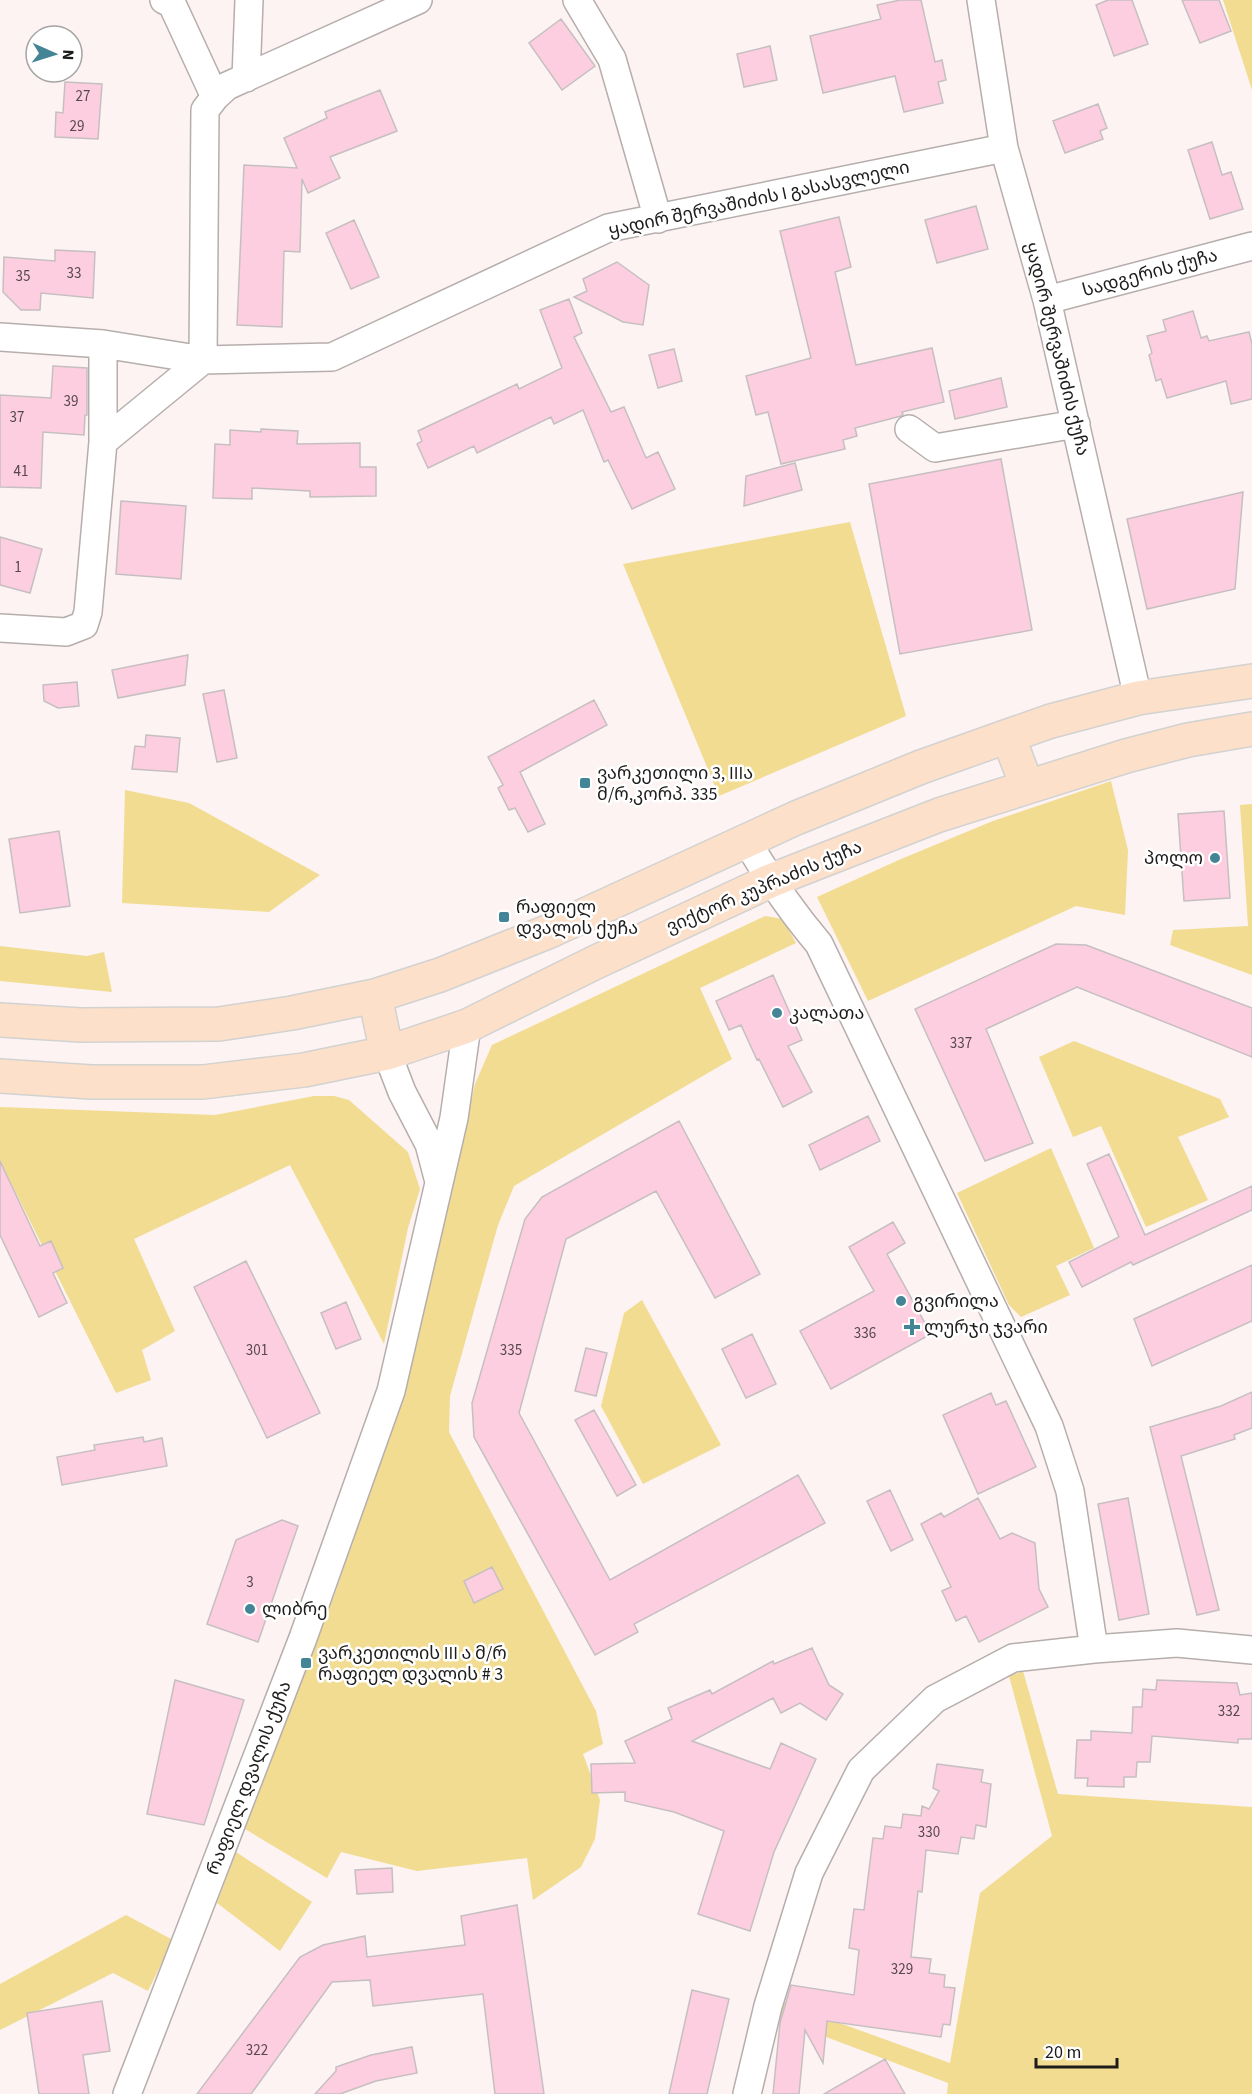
<svg xmlns="http://www.w3.org/2000/svg" width="1252" height="2094" font-family="'Source Sans 3','Noto Sans Georgian',sans-serif">
	<style>
		.green { fill: #f1dc91 }
		.building { fill: #fdcee0; stroke: #c6bfc2; stroke-width: 1.5 }
		.lines { fill: none; stroke-linecap: round; stroke-linejoin: round }
		.minor-casing { stroke: #b6aead; stroke-width: 30 }
		.major-casing { stroke: #d2d2d1; stroke-width: 36 }
		.minor { stroke: #fff; stroke-width: 27 }
		.major { stroke: #fce0ca; stroke-width: 33 }
		.poi-dot { fill: #438596; stroke: #fff; stroke-width: 2 }
		.labels { text-anchor: middle; dominant-baseline: central; stroke-width: 5; stroke-linejoin: round; paint-order: stroke }
		.number-label { font-size: 15px; fill: #56484c }
		.street-label { font-size: 18px; fill: #1e1c1b; stroke: #fff }
		.poi-label { font-size: 18px; fill: #1e1c1b; stroke: #fff; text-anchor: start }
	</style>
	<rect width="100%" height="100%" fill="#fcf3f2"/>
	<path class="green" d="M 1223,0 L 1252,0 L 1252,90 Z
		M 850,522 L 906,716 L 719,796 L 623,564 Z
		M 1111,781 L 1128,850 L 1125,915 L 1076,906 L 868,1001 L 817,897 L 901,859 L 993,821 Z
		M 125,790 L 189,803 L 320,875 L 269,912 L 122,903 Z
		M 1252,804 L 1252,975 L 1170,945 L 1173,930 L 1248,926 L 1240,805 Z
		M 765,916 L 783,919 L 796,943 L 700,988 L 732,1059 L 514,1186 L 498,1225 L 450,1396 L 449,1432 L 596,1711 L 603,1744 L 583,1754 L 600,1800 L 595,1839 L 581,1867 L 533,1900 L 527,1858 L 417,1871 L 341,1852 L 327,1878 L 245,1829 L 335,1593 L 398,1411 L 475,1084 L 492,1045 Z
		M 0,946 L 87,956 L 104,952 L 112,992 L 0,981 Z
		M 1074,1041 L 1220,1099 L 1229,1117 L 1178,1137 L 1208,1200 L 1146,1227 L 1101,1126 L 1073,1137 L 1039,1057 Z
		M 314,1096 L 334,1096 L 349,1100 L 408,1152 L 420,1189 L 408,1228 L 384,1344 L 290,1165 L 134,1239 L 175,1331 L 142,1350 L 151,1380 L 116,1393 L 0,1161 L 0,1107 L 215,1115 Z
		M 1051,1148 L 1094,1248 L 1056,1266 L 1070,1295 L 1021,1317 L 1009,1305 L 957,1193 Z
		M 642,1300 L 721,1445 L 643,1484 L 601,1406 L 624,1313 Z
		M 1023,1671 L 1058,1794 L 1252,1807 L 1252,2094 L 947,2094 L 948,2083 L 776,2018 L 779,2001 L 950,2063 L 980,1893 L 1052,1836 L 1009,1676 Z
		M 236,1852 L 312,1902 L 280,1951 L 217,1903 Z
		M 126,1915 L 173,1940 L 148,1991 L 113,1973 L 0,2030 L 0,1984 Z"/>
	<path class="building" d="M 900,0 L 921,0 L 935,62 L 942,60 L 946,80 L 938,82 L 943,103 L 904,112 L 895,76 L 823,93 L 810,36 L 881,19 L 877,5 Z
		M 1108,0 L 1132,0 L 1148,44 L 1114,56 L 1096,5 Z
		M 1182,0 L 1219,0 L 1231,31 L 1200,43 Z
		M 561,19 L 595,66 L 562,90 L 529,43 Z
		M 770,46 L 777,80 L 744,87 L 737,54 Z
		M 65,82 L 102,84 L 98,139 L 55,137 L 56,112 L 63,113 Z
		M 380,90 L 397,131 L 330,157 L 340,178 L 308,193 L 302,179 L 300,252 L 284,251 L 282,327 L 237,325 L 244,165 L 297,168 L 284,138 L 327,118 L 325,112 Z
		M 1098,104 L 1107,128 L 1100,131 L 1103,139 L 1065,153 L 1053,121 Z
		M 1212,142 L 1222,175 L 1231,172 L 1243,209 L 1210,219 L 1188,150 Z
		M 976,206 L 988,249 L 937,263 L 925,220 Z
		M 839,217 L 851,267 L 835,272 L 856,365 L 932,348 L 944,402 L 902,412 L 903,414 L 901,416 L 855,428 L 857,436 L 843,440 L 845,449 L 781,464 L 768,412 L 756,415 L 746,376 L 811,358 L 780,231 Z
		M 354,220 L 379,277 L 351,289 L 326,233 Z
		M 55,250 L 95,252 L 93,298 L 41,293 L 40,310 L 21,310 L 3,292 L 4,257 L 55,261 Z
		M 617,262 L 649,285 L 643,325 L 623,322 L 574,297 L 587,291 L 583,279 Z
		M 569,299 L 582,333 L 574,337 L 611,412 L 624,407 L 646,458 L 658,452 L 675,489 L 632,509 L 608,460 L 604,462 L 583,410 L 554,424 L 551,417 L 477,453 L 474,446 L 428,468 L 417,444 L 422,441 L 418,431 L 517,384 L 519,389 L 562,368 L 540,310 Z
		M 1193,311 L 1201,338 L 1207,336 L 1209,341 L 1249,332 L 1252,344 L 1252,399 L 1231,404 L 1226,381 L 1167,398 L 1161,379 L 1156,381 L 1149,355 L 1152,353 L 1147,336 L 1166,331 L 1163,320 Z
		M 674,349 L 682,381 L 658,388 L 649,355 Z
		M 53,366 L 87,368 L 87,415 L 85,415 L 84,435 L 43,432 L 41,488 L 0,487 L 0,395 L 51,398 Z
		M 1001,378 L 1007,407 L 955,419 L 949,391 Z
		M 261,429 L 298,431 L 297,444 L 360,443 L 360,467 L 376,467 L 376,496 L 310,497 L 310,491 L 252,488 L 252,499 L 213,498 L 215,444 L 230,445 L 230,430 L 261,432 Z
		M 1001,459 L 1032,630 L 900,654 L 869,484 Z
		M 795,463 L 802,490 L 744,506 L 746,476 Z
		M 1243,492 L 1235,589 L 1147,609 L 1127,519 Z
		M 121,501 L 186,506 L 181,579 L 116,574 Z
		M 0,537 L 42,549 L 30,593 L 0,585 Z
		M 188,655 L 185,685 L 118,698 L 112,670 Z
		M 77,682 L 79,706 L 58,708 L 44,701 L 43,685 Z
		M 224,690 L 237,758 L 217,762 L 203,694 Z
		M 594,700 L 607,725 L 520,772 L 545,824 L 528,832 L 515,808 L 509,810 L 498,788 L 503,785 L 488,757 Z
		M 146,735 L 180,738 L 177,772 L 132,769 L 135,746 L 145,747 Z
		M 1224,811 L 1230,898 L 1184,901 L 1178,814 Z
		M 59,831 L 70,906 L 20,913 L 9,839 Z
		M 1056,944 L 1086,945 L 1252,1008 L 1252,1057 L 1077,987 L 986,1029 L 1033,1143 L 985,1161 L 915,1009 Z
		M 773,975 L 802,1040 L 788,1046 L 812,1092 L 783,1107 L 759,1059 L 757,1060 L 741,1025 L 729,1030 L 716,1001 Z
		M 868,1116 L 880,1141 L 820,1170 L 809,1145 Z
		M 679,1121 L 760,1274 L 715,1298 L 656,1191 L 566,1239 L 519,1413 L 610,1580 L 798,1475 L 825,1523 L 634,1624 L 638,1632 L 595,1655 L 474,1437 L 472,1403 L 525,1219 L 542,1197 Z
		M 1109,1154 L 1145,1235 L 1252,1186 L 1252,1210 L 1133,1265 L 1131,1262 L 1082,1287 L 1069,1262 L 1119,1237 L 1087,1164 Z
		M 0,1161 L 40,1246 L 51,1241 L 63,1268 L 53,1273 L 67,1303 L 39,1317 L 0,1235 Z
		M 893,1222 L 905,1243 L 887,1254 L 931,1334 L 831,1389 L 800,1331 L 874,1291 L 849,1247 Z
		M 246,1261 L 320,1413 L 267,1438 L 194,1287 Z
		M 1252,1265 L 1252,1321 L 1152,1366 L 1134,1319 Z
		M 346,1302 L 361,1339 L 336,1349 L 321,1313 Z
		M 752,1334 L 776,1384 L 746,1398 L 722,1349 Z
		M 586,1348 L 607,1353 L 596,1396 L 575,1391 Z
		M 1252,1392 L 1252,1428 L 1234,1435 L 1235,1439 L 1181,1456 L 1219,1610 L 1197,1615 L 1150,1427 L 1221,1406 Z
		M 991,1393 L 996,1405 L 1006,1401 L 1036,1467 L 978,1494 L 943,1415 Z
		M 594,1410 L 636,1485 L 617,1496 L 575,1420 Z
		M 143,1437 L 144,1442 L 162,1438 L 167,1466 L 62,1485 L 57,1457 L 95,1450 L 94,1445 Z
		M 890,1490 L 913,1540 L 891,1551 L 867,1501 Z
		M 978,1498 L 1000,1539 L 1012,1533 L 1035,1543 L 1039,1589 L 1048,1607 L 979,1642 L 966,1616 L 956,1621 L 942,1591 L 951,1587 L 921,1524 L 941,1513 L 944,1517 Z
		M 1128,1498 L 1149,1614 L 1119,1620 L 1098,1504 Z
		M 282,1520 L 298,1526 L 258,1642 L 207,1624 L 236,1540 Z
		M 492,1567 L 503,1589 L 474,1603 L 464,1581 Z
		M 812,1648 L 829,1685 L 843,1694 L 826,1720 L 800,1703 L 781,1713 L 773,1698 L 692,1741 L 770,1769 L 781,1743 L 816,1759 L 774,1852 L 750,1931 L 698,1914 L 724,1831 L 674,1812 L 625,1801 L 625,1792 L 592,1793 L 591,1764 L 635,1763 L 625,1741 L 672,1719 L 668,1708 L 710,1690 L 712,1694 L 773,1661 L 774,1664 Z
		M 175,1680 L 244,1700 L 204,1825 L 147,1814 Z
		M 1157,1680 L 1237,1683 L 1240,1695 L 1252,1693 L 1252,1739 L 1238,1739 L 1238,1743 L 1152,1736 L 1150,1762 L 1137,1762 L 1136,1777 L 1124,1777 L 1124,1787 L 1087,1786 L 1088,1778 L 1075,1778 L 1077,1740 L 1091,1740 L 1091,1731 L 1132,1733 L 1133,1707 L 1142,1707 L 1143,1689 L 1156,1690 Z
		M 937,1764 L 983,1770 L 981,1782 L 991,1784 L 986,1827 L 976,1825 L 974,1839 L 961,1837 L 958,1854 L 926,1850 L 922,1892 L 918,1891 L 911,1957 L 931,1959 L 929,1973 L 945,1975 L 944,1987 L 955,1988 L 950,2025 L 943,2024 L 941,2037 L 827,2021 L 823,2063 L 805,2030 L 799,2094 L 773,2094 L 780,2023 L 791,1985 L 854,1995 L 859,1950 L 849,1948 L 854,1909 L 864,1910 L 873,1838 L 883,1839 L 885,1826 L 901,1828 L 903,1814 L 921,1816 L 922,1806 L 929,1809 L 939,1791 L 933,1788 Z
		M 392,1868 L 393,1892 L 357,1894 L 355,1870 Z
		M 517,1905 L 544,2094 L 495,2094 L 483,1994 L 373,2006 L 370,1980 L 332,1982 L 251,2094 L 197,2094 L 300,1957 L 323,1945 L 365,1936 L 367,1957 L 465,1945 L 461,1916 Z
		M 692,1990 L 729,1999 L 707,2094 L 669,2094 Z
		M 102,2001 L 110,2051 L 83,2055 L 89,2094 L 39,2094 L 27,2013 Z
		M 412,2047 L 417,2073 L 376,2081 L 340,2094 L 315,2094 L 336,2071 L 336,2067 L 371,2055 Z
		M 885,2059 L 905,2094 L 824,2094 Z"/>
	<g class="lines">
		<defs>
			<path id="minor" d="M 164,0 L 172,4 L 215,97
				M 577,0 L 612,59 L 658,219
				M 981,0 L 1004,148 L 1047,300 L 1138,698
				M 246,78 L 249,0
				M 1047,300 L 1252,246
				M 0,337 L 103,344 L 203,360 L 332,357 L 608,228 L 1004,148
				M 203,360 L 205,110 L 215,97 L 227,86 L 418,0
				M 909,429 L 935,448 L 1076,424
				M 103,442 L 203,360
				M 0,628 L 66,632 L 84,625 L 88,612 L 103,442 L 103,344
				M 746,840 C 768,877 791,911 819,944 L 1049,1426 L 1070,1491 L 1094,1649
				M 387,1053 L 402,1092 L 429,1144 L 438,1178
				M 127,2094 L 303,1638 L 391,1391 L 454,1118 L 467,1026
				M 747,2094 L 768,2006 L 809,1873 L 861,1770 L 935,1699 L 1013,1658 L 1094,1649 L 1177,1643 L 1252,1650"/>
			<path id="major" d="M 1008,736 L 1027,786
				M 375,996 L 387,1053
				M 0,1020 L 81,1025 L 219,1024 L 292,1013 L 375,996 L 440,975 L 550,931 L 796,818 L 921,767 L 1008,736 L 1051,721 L 1138,698 L 1252,681
				M 0,1076 L 91,1082 L 203,1082 L 304,1070 L 387,1053 L 467,1026 L 596,962 L 770,881 L 939,815 L 1126,756 L 1188,740 L 1252,729"/>
		</defs>
		<use href="#minor" class="minor-casing"/>
		<use href="#major" class="major-casing"/>
		<use href="#minor" class="minor"/>
		<use href="#major" class="major"/>
	</g>
	<g class="poi-dot">
		<rect x="579" y="777" width="12" height="12" rx="3"/>
		<circle cx="1215" cy="858" r="6"/>
		<rect x="498" y="911" width="12" height="12" rx="3"/>
		<circle cx="777" cy="1013" r="6"/>
		<circle cx="901" cy="1301" r="6"/>
		<path d="M909 1318h6v6h6v6h-6v6h-6v-6h-6v-6h6z"/>
		<circle cx="250" cy="1609" r="6"/>
		<rect x="300" y="1657" width="12" height="12" rx="3"/>
	</g>
	<g class="labels">
		<g class="number-label">
			<text x="83" y="96">27</text>
			<text x="77" y="126">29</text>
			<text x="74" y="273">33</text>
			<text x="23" y="276">35</text>
			<text x="71" y="401">39</text>
			<text x="17" y="417">37</text>
			<text x="21" y="471">41</text>
			<text x="18" y="567">1</text>
			<text x="961" y="1043">337</text>
			<text x="865" y="1333">336</text>
			<text x="257" y="1350">301</text>
			<text x="511" y="1350">335</text>
			<text x="250" y="1582">3</text>
			<text x="1229" y="1711">332</text>
			<text x="929" y="1832">330</text>
			<text x="902" y="1969">329</text>
			<text x="257" y="2050">322</text>
		</g>
		<g class="street-label">
			<text transform="translate(759 199) rotate(-12)">ყადირ შერვაშიძის I გასასვლელი</text>
			<text transform="translate(1150 273) rotate(-15)">სადგერის ქუჩა</text>
			<text transform="translate(1057 349) rotate(76)">ყადირ შერვაშიძის ქუჩა</text>
			<text transform="translate(764 887) rotate(-23)">ვიქტორ კუპრაძის ქუჩა</text>
			<text transform="translate(249 1778) rotate(-69)">რაფიელ დვალის ქუჩა</text>
		</g>
		<g class="poi-label">
			<text x="597" y="773">ვარკეთილი 3, IIIა<tspan x="597" dy="21">მ/რ,კორპ. 335</tspan></text>
			<text x="1203" y="858" text-anchor="end">პოლო</text>
			<text x="516" y="907">რაფიელ<tspan x="516" dy="21">დვალის ქუჩა</tspan></text>
			<text x="789" y="1013">კალათა</text>
			<text x="913" y="1301">გვირილა</text>
			<text x="924" y="1327">ლურჯი ჯვარი</text>
			<text x="262" y="1609">ლიბრე</text>
			<text x="318" y="1653">ვარკეთილის III ა მ/რ<tspan x="318" dy="21">რაფიელ დვალის # 3</tspan></text>
		</g>
	</g>
	<g transform="translate(54 54) rotate(93)"><circle r="28" fill="#ffffff" stroke="#a5a4a4" stroke-width="1.5"/>
	<path d="M0-4.5L10 22L0 15L-10 22Z" fill="#438596"/>
	<text y="-9" font-size="16" font-weight="bold" text-anchor="middle" fill="#1e1c1b">N</text>
	</g>
	<path d="M1036 2058v9h81v-9" fill="none" stroke="#1e1c1b" stroke-width="3"/>
	<text x="1045" y="2058" font-size="18" fill="#1e1c1b" stroke="#ffffff" stroke-width="4.5" paint-order="stroke">20 m</text>
</svg>
